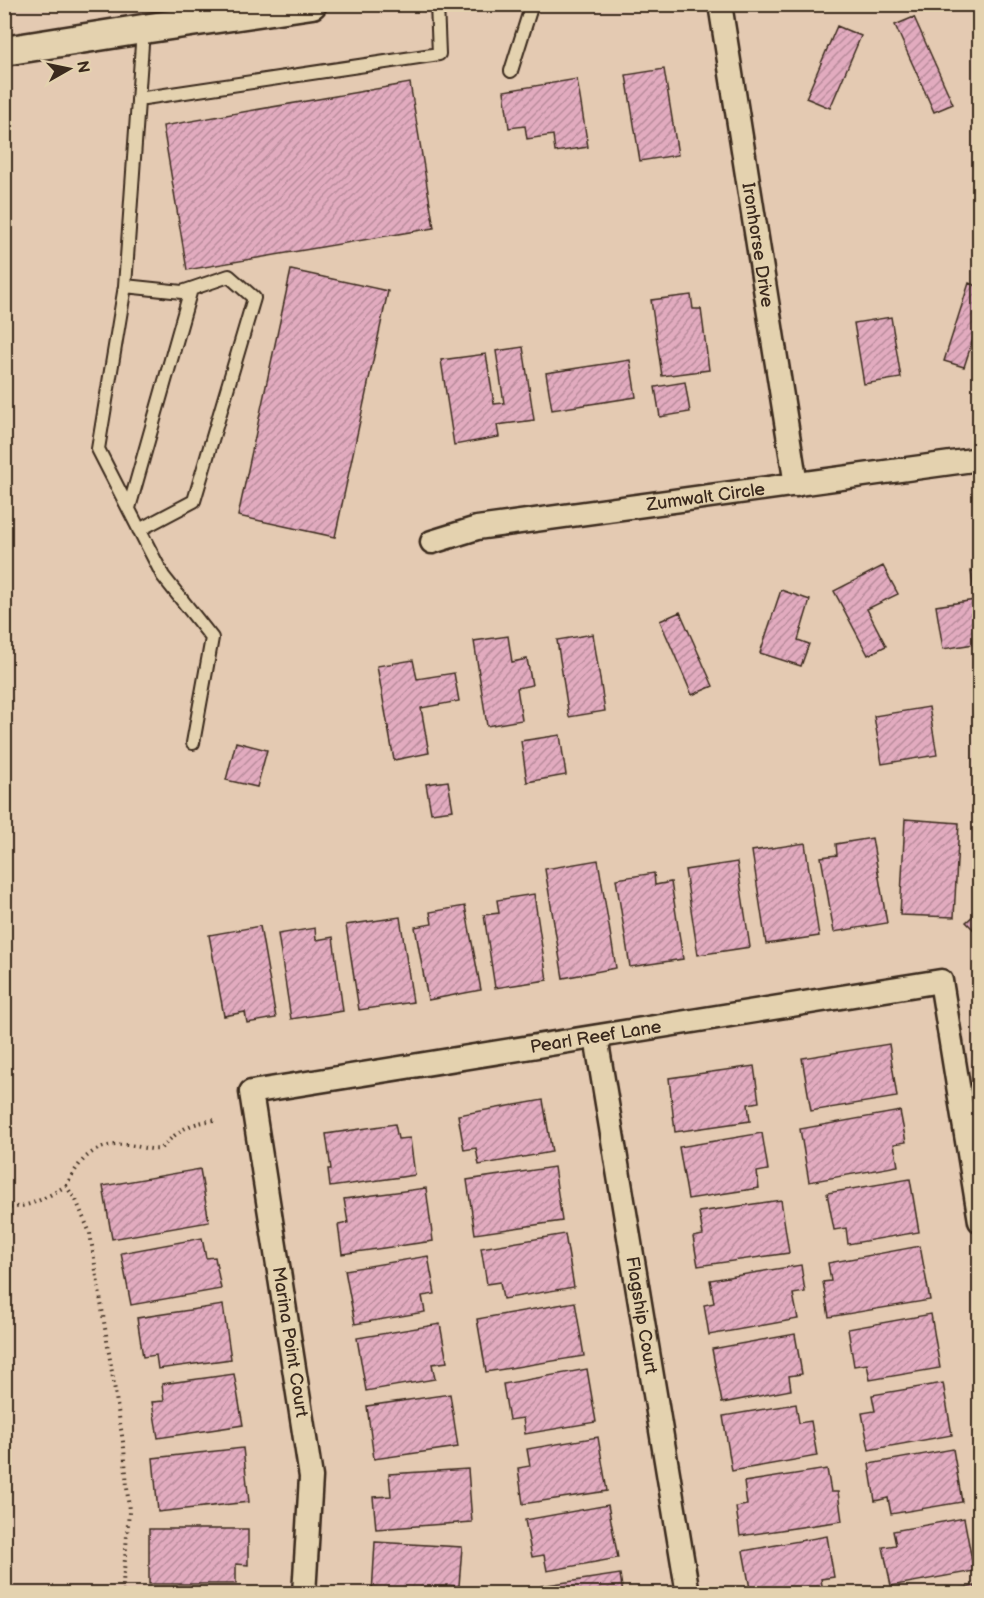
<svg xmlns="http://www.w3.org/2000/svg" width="984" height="1598" font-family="'Balsamiq Sans',sans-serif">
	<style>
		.building { fill: url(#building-hatch); stroke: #3b2a1e; stroke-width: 1.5 }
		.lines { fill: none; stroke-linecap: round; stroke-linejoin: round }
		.service-casing { stroke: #3b2a1e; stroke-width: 16 }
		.minor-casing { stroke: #3b2a1e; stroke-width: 27 }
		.tertiary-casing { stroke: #3b2a1e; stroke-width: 33 }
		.path { stroke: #3b2a1e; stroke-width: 4; stroke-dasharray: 1.5 4.5; stroke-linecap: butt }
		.service { stroke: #e4d2af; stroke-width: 12 }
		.minor { stroke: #e4d2af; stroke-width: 22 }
		.tertiary { stroke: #e4d2af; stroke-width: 28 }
		.labels { text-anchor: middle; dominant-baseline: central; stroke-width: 6; stroke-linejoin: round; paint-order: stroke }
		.street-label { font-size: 18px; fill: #3b2a1e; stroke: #e4d2af }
	</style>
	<defs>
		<pattern id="building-hatch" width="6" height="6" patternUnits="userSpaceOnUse" patternTransform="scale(1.5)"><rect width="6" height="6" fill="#e2abbf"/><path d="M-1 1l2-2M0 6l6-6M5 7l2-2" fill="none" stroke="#b88b9b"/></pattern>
	</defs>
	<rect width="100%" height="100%" fill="#e4cab2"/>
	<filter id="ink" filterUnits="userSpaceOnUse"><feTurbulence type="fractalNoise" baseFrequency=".0167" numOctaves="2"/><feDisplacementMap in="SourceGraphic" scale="12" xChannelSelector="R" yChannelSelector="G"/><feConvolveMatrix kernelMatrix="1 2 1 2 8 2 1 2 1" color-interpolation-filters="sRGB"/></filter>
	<g filter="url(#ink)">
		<path class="building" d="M 914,17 L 953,104 L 934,112 L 895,25 Z
			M 837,26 L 861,36 L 830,108 L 806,98 Z
			M 664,69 L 678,155 L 640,161 L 626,75 Z
			M 577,79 L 588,147 L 555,152 L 553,135 L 527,139 L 525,126 L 509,128 L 504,91 Z
			M 410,83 L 434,228 L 187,270 L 163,126 Z
			M 291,270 L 388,291 L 335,537 L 238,516 Z
			M 969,283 L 980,287 L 980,318 L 964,367 L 944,361 Z
			M 691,295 L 693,309 L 701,309 L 709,370 L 662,376 L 651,300 Z
			M 891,317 L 901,378 L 864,384 L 854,323 Z
			M 523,347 L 534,420 L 497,425 L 499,437 L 454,445 L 441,360 L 486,354 L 494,404 L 504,403 L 496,351 Z
			M 630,360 L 636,397 L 552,410 L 546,373 Z
			M 685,382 L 690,412 L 660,417 L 655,387 Z
			M 883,566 L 898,594 L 867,609 L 886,646 L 868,655 L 834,591 Z
			M 980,570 L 980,643 L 943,649 L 936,606 L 975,600 L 971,571 Z
			M 781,590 L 810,600 L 798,640 L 809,644 L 801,666 L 760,653 Z
			M 680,612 L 713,686 L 692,695 L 660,621 Z
			M 593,634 L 605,711 L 569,717 L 557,640 Z
			M 508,636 L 512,662 L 527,659 L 532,685 L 517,688 L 522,720 L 487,726 L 474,641 Z
			M 413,660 L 417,679 L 454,673 L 459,701 L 421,708 L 429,753 L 394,760 L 377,666 Z
			M 929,707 L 937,755 L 882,764 L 874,716 Z
			M 560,735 L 566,775 L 527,782 L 521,741 Z
			M 236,742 L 267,750 L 257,787 L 226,780 Z
			M 448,781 L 453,810 L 431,813 L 426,784 Z
			M 905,819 L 959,823 L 954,917 L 900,915 Z
			M 872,838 L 887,923 L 834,932 L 821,857 L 837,855 L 836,844 Z
			M 805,843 L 819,936 L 766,944 L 752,851 Z
			M 598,860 L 616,968 L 563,978 L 545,869 Z
			M 737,862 L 750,947 L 698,955 L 685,870 Z
			M 654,873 L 655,885 L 671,882 L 683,959 L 630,967 L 616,879 Z
			M 534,894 L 547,980 L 495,988 L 484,915 L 499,913 L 497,900 Z
			M 465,906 L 481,990 L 428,1000 L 415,927 L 432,924 L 430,912 Z
			M 980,910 L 980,936 L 966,922 Z
			M 400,917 L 413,1002 L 359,1010 L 346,925 Z
			M 260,926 L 276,1018 L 247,1023 L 245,1012 L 224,1016 L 209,935 Z
			M 315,928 L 316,940 L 333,937 L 343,1011 L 291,1019 L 278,934 Z
			M 889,1044 L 897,1097 L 811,1111 L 802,1058 Z
			M 754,1066 L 759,1102 L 748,1104 L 750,1121 L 675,1132 L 669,1078 Z
			M 543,1100 L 552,1152 L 479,1165 L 476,1148 L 464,1150 L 458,1115 Z
			M 900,1111 L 906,1142 L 894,1144 L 898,1166 L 809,1182 L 800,1129 Z
			M 395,1124 L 398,1139 L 410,1138 L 415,1175 L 330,1187 L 328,1169 L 331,1169 L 326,1134 Z
			M 762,1133 L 768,1170 L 757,1172 L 759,1188 L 688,1199 L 679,1147 Z
			M 554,1167 L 562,1221 L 475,1234 L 467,1180 Z
			M 200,1169 L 209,1222 L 112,1239 L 103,1186 Z
			M 910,1179 L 919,1232 L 848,1244 L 846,1228 L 834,1230 L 827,1193 Z
			M 426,1188 L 433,1241 L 342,1254 L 338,1225 L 348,1223 L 344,1199 Z
			M 781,1200 L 789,1253 L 698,1266 L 693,1237 L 703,1235 L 699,1212 Z
			M 565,1234 L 574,1287 L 503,1299 L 500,1282 L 487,1284 L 481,1248 Z
			M 202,1238 L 206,1258 L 215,1257 L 221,1289 L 131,1305 L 121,1253 Z
			M 920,1246 L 930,1300 L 829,1317 L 823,1282 L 831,1281 L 828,1263 Z
			M 428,1256 L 435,1294 L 422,1296 L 425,1312 L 355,1324 L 345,1270 Z
			M 801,1265 L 805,1292 L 793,1294 L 798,1319 L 709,1335 L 704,1305 L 714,1303 L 710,1280 Z
			M 575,1302 L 584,1356 L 486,1372 L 477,1319 Z
			M 223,1305 L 231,1359 L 158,1369 L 156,1355 L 143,1357 L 137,1318 Z
			M 931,1314 L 940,1368 L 870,1380 L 867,1364 L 854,1366 L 848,1329 Z
			M 440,1324 L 447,1362 L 432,1364 L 435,1379 L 366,1391 L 357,1338 Z
			M 795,1334 L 802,1374 L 789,1376 L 791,1390 L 722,1403 L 712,1349 Z
			M 587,1369 L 596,1422 L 525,1434 L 523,1418 L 509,1420 L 503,1384 Z
			M 234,1374 L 243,1425 L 158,1438 L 152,1402 L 164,1401 L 162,1384 Z
			M 943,1383 L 952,1435 L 869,1450 L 862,1413 L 875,1411 L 872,1395 Z
			M 450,1394 L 458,1447 L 374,1459 L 367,1406 Z
			M 796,1404 L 799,1423 L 811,1421 L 817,1456 L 732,1471 L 723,1416 Z
			M 598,1437 L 607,1491 L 523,1504 L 518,1468 L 530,1466 L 527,1449 Z
			M 243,1448 L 249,1502 L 158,1512 L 153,1458 Z
			M 953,1449 L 962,1502 L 891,1514 L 888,1498 L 875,1501 L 869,1464 Z
			M 468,1469 L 472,1522 L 376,1529 L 373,1497 L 391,1496 L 389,1474 Z
			M 827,1469 L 831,1492 L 838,1492 L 842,1521 L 740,1536 L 736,1507 L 747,1505 L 744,1482 Z
			M 608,1505 L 618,1558 L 547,1571 L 544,1555 L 532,1557 L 525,1520 Z
			M 964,1518 L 974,1571 L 891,1586 L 883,1547 L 896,1545 L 893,1531 Z
			M 149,1529 L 248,1529 L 248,1565 L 236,1564 L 236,1584 L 149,1584 Z
			M 827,1536 L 834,1577 L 821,1579 L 823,1592 L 751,1594 L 743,1551 Z
			M 375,1542 L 462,1547 L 459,1586 L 446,1585 L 446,1594 L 372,1594 Z
			M 620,1574 L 623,1594 L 542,1594 L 541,1586 Z
			M 975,1586 L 976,1594 L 931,1594 Z"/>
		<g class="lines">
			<defs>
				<path id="service" d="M 143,30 L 125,286 L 98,449 L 163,576 L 212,638 L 193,743
					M 511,71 L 532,4
					M 138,99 L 439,54 L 437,4
					M 125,286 L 182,292 L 229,276 L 254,298 L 194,501 L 139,530
					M 129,508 L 191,289"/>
				<g id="minor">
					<path id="s1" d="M 720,4 L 796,485"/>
					<path id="s2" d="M 432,542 L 477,528 L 980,459"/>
					<path id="s3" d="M 596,1037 L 688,1594"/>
					<path id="s4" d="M 304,1594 L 311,1477 L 251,1092 L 941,981 L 980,1221"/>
				</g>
				<path id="tertiary" d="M 4,51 L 143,29 L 312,4"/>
			</defs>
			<use href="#service" class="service-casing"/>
			<use href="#minor" class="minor-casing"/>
			<use href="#tertiary" class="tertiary-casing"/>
			<path class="path" d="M 66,1186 C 81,1158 93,1143 127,1145 C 139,1146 148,1150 160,1149 C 179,1130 187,1124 214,1120
				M 4,1208 C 31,1207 43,1199 66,1186 L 76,1200 L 90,1233 L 124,1448 L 129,1512 L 122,1594"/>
			<use href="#service" class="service"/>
			<use href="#minor" class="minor"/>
			<use href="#tertiary" class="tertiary"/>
		</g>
	</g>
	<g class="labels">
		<g class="street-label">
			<text stroke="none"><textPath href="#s1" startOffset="244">Ironhorse Drive</textPath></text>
			<text stroke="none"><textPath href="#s2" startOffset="278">Zumwalt Circle</textPath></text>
			<text stroke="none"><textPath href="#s4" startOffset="856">Pearl Reef Lane</textPath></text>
			<text stroke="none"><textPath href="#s3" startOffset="282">Flagship Court</textPath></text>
			<text transform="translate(290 1342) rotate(81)">Marina Point Court</text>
		</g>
	</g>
	<rect width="984" height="1598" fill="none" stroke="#e4d2af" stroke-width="24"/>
	<rect x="12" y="12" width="960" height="1574" fill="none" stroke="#3b2a1e" stroke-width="2" filter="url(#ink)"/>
	<g transform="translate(69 69) rotate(81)" stroke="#e4d2af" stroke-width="4.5" paint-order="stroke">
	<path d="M0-4.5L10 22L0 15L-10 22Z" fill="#3b2a1e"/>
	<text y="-9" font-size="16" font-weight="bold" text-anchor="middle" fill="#3b2a1e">N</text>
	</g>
</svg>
